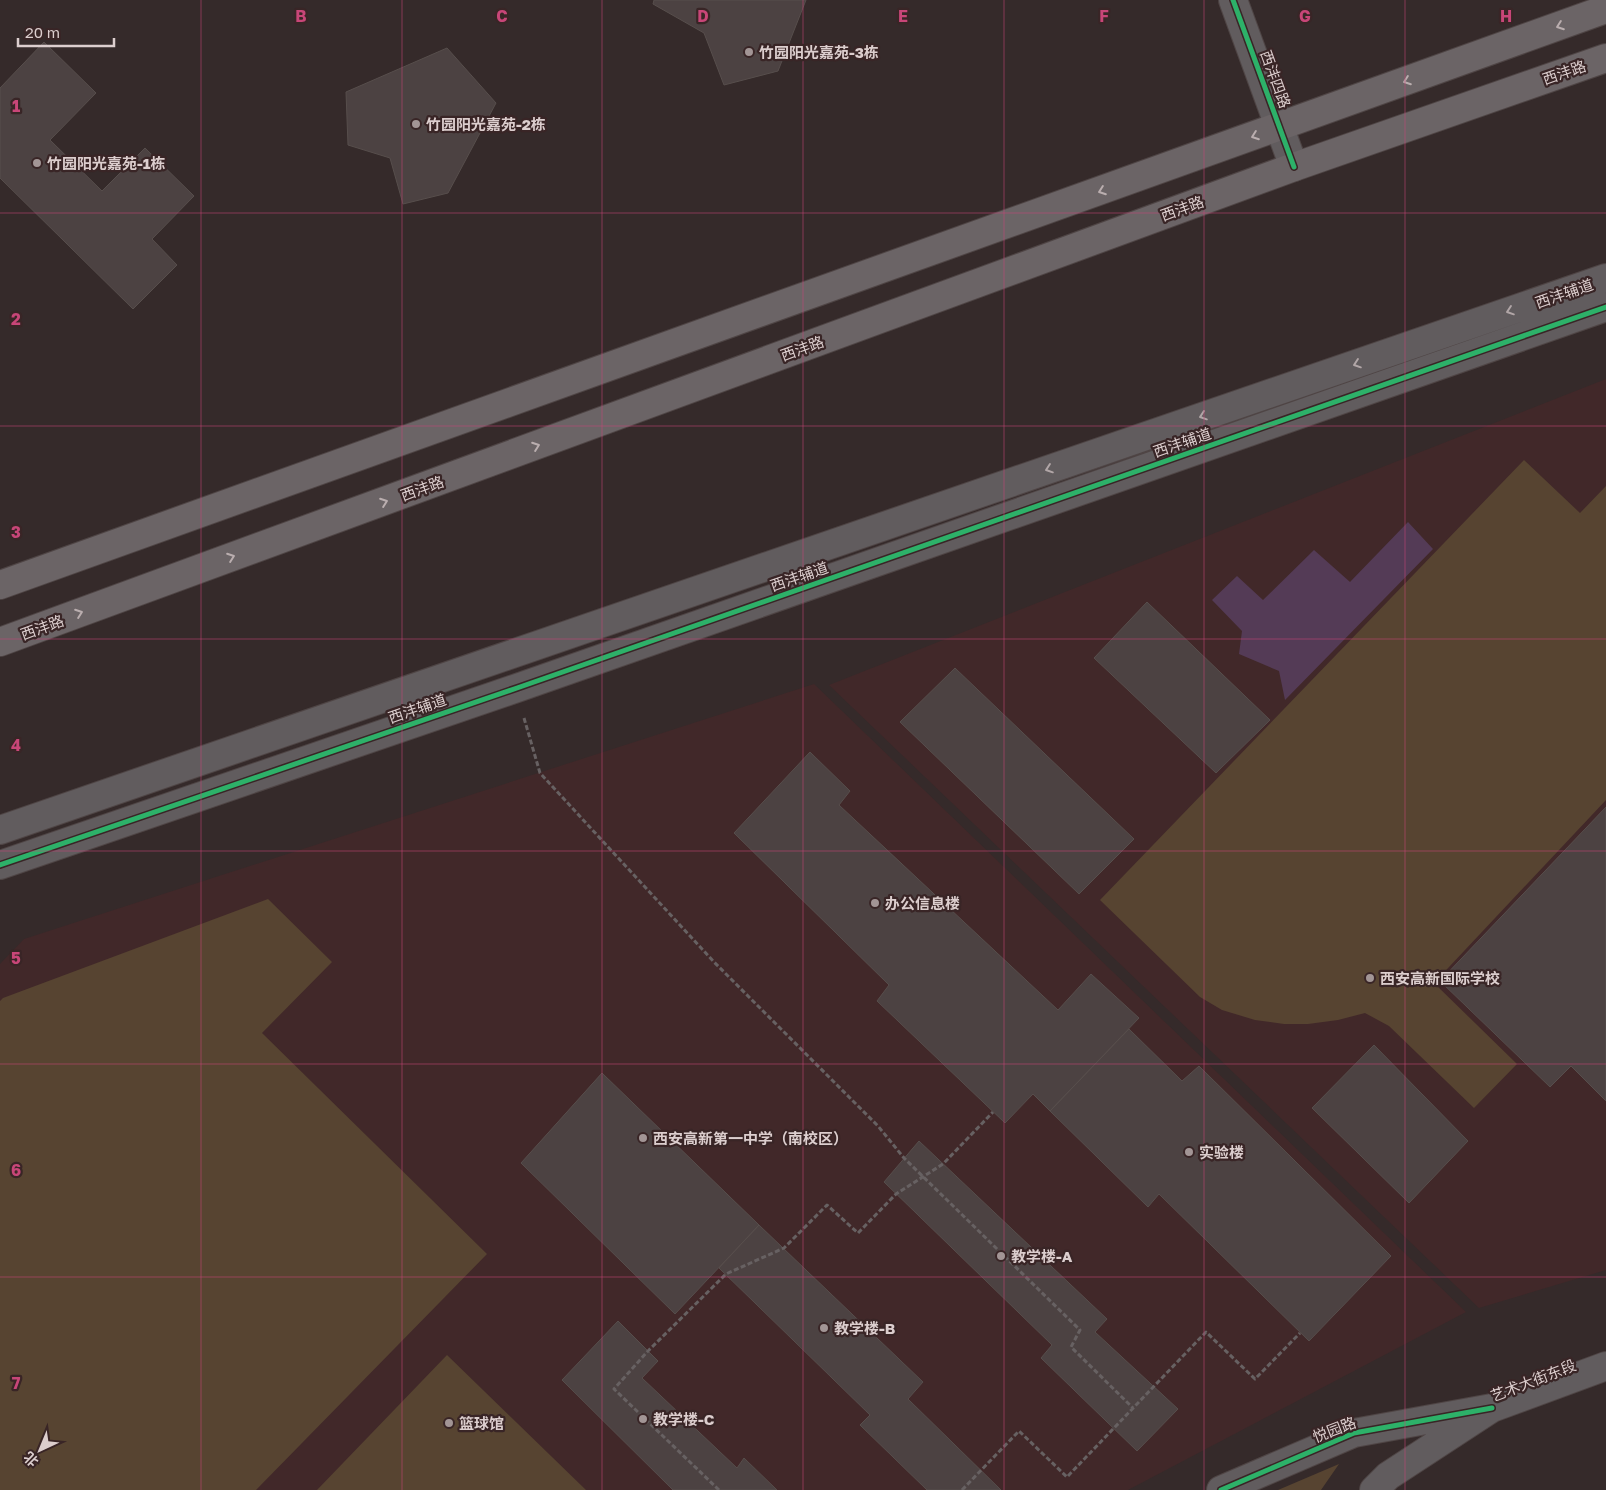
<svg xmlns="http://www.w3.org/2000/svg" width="1606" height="1490" font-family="'Golos Text','Noto Sans SC',sans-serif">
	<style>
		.built { fill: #412829 }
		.green { fill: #574431 }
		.water { fill: #543b56 }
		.building { fill: #4c4242; stroke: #574e4c }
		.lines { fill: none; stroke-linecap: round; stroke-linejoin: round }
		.tertiary-casing { stroke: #4f4545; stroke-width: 30 }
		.trunk-casing { stroke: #4f4545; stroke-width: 30 }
		.path { stroke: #676162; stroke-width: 3; stroke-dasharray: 5 2.5; stroke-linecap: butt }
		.tertiary { stroke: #615c5e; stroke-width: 28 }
		.trunk { stroke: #6b6466; stroke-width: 28 }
		.cycleway-casing { stroke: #392526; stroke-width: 8 }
		.cycleway { stroke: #2db169; stroke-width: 5 }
		.oneway { stroke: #baaeaf }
		.oneway2 { stroke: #b1a6a7 }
		.grid { fill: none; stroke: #c84678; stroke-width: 1; stroke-opacity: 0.55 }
		.poi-dot { fill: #a29595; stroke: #392526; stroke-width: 2 }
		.labels { text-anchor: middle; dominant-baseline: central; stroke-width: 4.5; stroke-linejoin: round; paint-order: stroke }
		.poi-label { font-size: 15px; font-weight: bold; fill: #dccece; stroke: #392526; text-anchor: start }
		.street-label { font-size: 15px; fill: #dccece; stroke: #392526 }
		.grid-label { font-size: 16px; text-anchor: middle; font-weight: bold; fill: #c84678; stroke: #392526; stroke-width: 4.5; stroke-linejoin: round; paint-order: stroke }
	</style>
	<rect width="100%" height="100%" fill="#352a2a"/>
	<path class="built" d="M 1606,379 L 1606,1270 L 1479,1308 L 829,685 Z
		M 814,684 L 1466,1312 L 1128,1490 L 0,1490 L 0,964 L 24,939 Z"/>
	<path class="green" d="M 1524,460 L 1580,513 L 1606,486 L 1606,800 L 1434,983 L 1517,1064 L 1474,1108 L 1389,1026 L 1365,1013 L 1338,1020 L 1308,1024 L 1284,1024 L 1255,1020 L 1222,1010 L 1200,997 L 1100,900 Z
		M 268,899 L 332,962 L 262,1033 L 487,1254 L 256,1490 L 0,1490 L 0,1001 L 3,998 Z
		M 447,1355 L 586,1490 L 317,1490 Z
		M 1339,1464 L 1321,1490 L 1278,1490 Z"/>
	<path class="water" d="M 1408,522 L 1433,549 L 1285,700 L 1279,671 L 1239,654 L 1242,631 L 1212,600 L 1237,576 L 1263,600 L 1314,550 L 1350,582 Z"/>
	<path class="building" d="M 654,0 L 806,0 L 778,71 L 724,85 L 704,33 L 653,4 Z
		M 44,42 L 96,93 L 50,140 L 102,191 L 145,148 L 194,196 L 152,239 L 177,265 L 133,309 L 0,178 L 0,88 Z
		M 447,48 L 496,103 L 448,193 L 403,204 L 390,158 L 348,145 L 346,92 Z
		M 1147,602 L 1270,720 L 1216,773 L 1094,658 Z
		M 955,668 L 1134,839 L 1079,894 L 900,722 Z
		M 810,752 L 850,791 L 839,805 L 1058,1010 L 1091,974 L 1139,1018 L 1050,1111 L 1033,1094 L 1005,1123 L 877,1001 L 889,985 L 734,833 Z
		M 1606,807 L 1606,1101 L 1571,1066 L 1550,1087 L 1440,981 Z
		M 1129,1029 L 1182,1081 L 1199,1066 L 1391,1256 L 1309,1341 L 1159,1194 L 1148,1207 L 1050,1111 Z
		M 1374,1045 L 1468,1141 L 1409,1203 L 1312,1108 Z
		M 602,1073 L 759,1225 L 675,1314 L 521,1163 Z
		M 919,1141 L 1107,1319 L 1095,1332 L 1178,1409 L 1137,1451 L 1041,1358 L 1052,1345 L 884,1182 Z
		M 759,1225 L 923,1382 L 908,1399 L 1001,1490 L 927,1490 L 860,1425 L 870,1415 L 719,1268 Z
		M 618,1321 L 658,1361 L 642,1378 L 737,1468 L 744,1458 L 777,1490 L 673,1490 L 562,1380 Z"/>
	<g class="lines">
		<defs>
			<path id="tertiary" d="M 1233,0 L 1294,167
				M 0,830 L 1606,278
				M 0,865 L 517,688 L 1606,307
				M 1221,1490 L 1354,1433 L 1492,1408
				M 1374,1490 L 1388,1476 L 1492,1408 L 1606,1366"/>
			<path id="trunk" d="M 0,585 L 1606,9
				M 0,642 L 1294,167 L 1606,58"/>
		</defs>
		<use href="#tertiary" class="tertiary-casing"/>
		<use href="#trunk" class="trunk-casing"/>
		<path class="path" d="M 524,718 L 540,773 L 714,962 L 878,1126 L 904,1158 L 1080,1330 L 1071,1347 L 1133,1408
			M 719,1490 L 614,1389 L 648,1351 L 726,1274 L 784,1248 L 827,1205 L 858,1233 L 896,1194 L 943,1164 L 993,1112
			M 962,1490 L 1019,1431 L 1067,1477 L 1206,1332 L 1255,1379 L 1300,1333"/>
		<use href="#tertiary" class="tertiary"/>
		<use href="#trunk" class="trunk"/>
		<defs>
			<path id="cycleway" d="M 1233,0 L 1294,167
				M 0,865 L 517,688 L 1606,307
				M 1221,1490 L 1354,1433 L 1492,1408"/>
		</defs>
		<use href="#cycleway" class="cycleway-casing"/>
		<use href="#cycleway" class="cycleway"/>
	</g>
	<defs><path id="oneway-chevron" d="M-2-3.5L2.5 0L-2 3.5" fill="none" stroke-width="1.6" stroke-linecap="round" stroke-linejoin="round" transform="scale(1.25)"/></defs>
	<g class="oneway">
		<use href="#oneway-chevron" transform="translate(1560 26) rotate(160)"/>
		<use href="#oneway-chevron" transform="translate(1407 81) rotate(160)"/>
		<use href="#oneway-chevron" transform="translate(1255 136) rotate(160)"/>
		<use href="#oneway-chevron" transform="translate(1102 191) rotate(160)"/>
		<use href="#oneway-chevron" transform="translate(536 446) rotate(-20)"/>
		<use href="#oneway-chevron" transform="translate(384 502) rotate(-20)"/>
		<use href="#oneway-chevron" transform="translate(231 557) rotate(-20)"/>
		<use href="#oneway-chevron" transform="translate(79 613) rotate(-20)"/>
	</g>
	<g class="oneway2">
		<use href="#oneway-chevron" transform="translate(1510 311) rotate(161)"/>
		<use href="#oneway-chevron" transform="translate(1357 364) rotate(161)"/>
		<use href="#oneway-chevron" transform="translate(1203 416) rotate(161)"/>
		<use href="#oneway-chevron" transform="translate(1049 469) rotate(161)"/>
	</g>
	<path class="grid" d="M 201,0 L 201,1490M 402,0 L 402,1490M 602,0 L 602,1490M 803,0 L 803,1490M 1004,0 L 1004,1490M 1204,0 L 1204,1490M 1405,0 L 1405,1490M 0,213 L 1606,213M 0,426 L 1606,426M 0,639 L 1606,639M 0,851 L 1606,851M 0,1064 L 1606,1064M 0,1277 L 1606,1277"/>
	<g class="poi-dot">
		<circle cx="749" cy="52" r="5"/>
		<circle cx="416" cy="124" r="5"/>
		<circle cx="37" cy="163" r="5"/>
		<circle cx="875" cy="903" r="5"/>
		<circle cx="1370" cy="978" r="5"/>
		<circle cx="643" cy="1138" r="5"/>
		<circle cx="1189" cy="1152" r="5"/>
		<circle cx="1001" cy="1256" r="5"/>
		<circle cx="824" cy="1328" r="5"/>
		<circle cx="643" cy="1419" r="5"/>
		<circle cx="449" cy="1423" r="5"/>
	</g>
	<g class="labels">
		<g class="poi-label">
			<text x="759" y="52">竹园阳光嘉苑-3栋</text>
			<text x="426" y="124">竹园阳光嘉苑-2栋</text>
			<text x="47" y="163">竹园阳光嘉苑-1栋</text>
			<text x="885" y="903">办公信息楼</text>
			<text x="1380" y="978">西安高新国际学校</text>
			<text x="653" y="1138">西安高新第一中学（南校区）</text>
			<text x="1199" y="1152">实验楼</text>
			<text x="1011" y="1256">教学楼-A</text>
			<text x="834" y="1328">教学楼-B</text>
			<text x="653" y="1419">教学楼-C</text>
			<text x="459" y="1423">篮球馆</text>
		</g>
		<g class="street-label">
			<text transform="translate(1564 72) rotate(-19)">西沣路</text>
			<text transform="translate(1276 79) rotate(70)">西沣四路</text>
			<text transform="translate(1182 208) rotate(-20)">西沣路</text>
			<text transform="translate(1564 293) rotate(-19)">西沣辅道</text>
			<text transform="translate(802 348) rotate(-20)">西沣路</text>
			<text transform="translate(1182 442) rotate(-19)">西沣辅道</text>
			<text transform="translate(422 488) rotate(-20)">西沣路</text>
			<text transform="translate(799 576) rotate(-19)">西沣辅道</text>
			<text transform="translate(42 627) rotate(-20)">西沣路</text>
			<text transform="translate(417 708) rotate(-19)">西沣辅道</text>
			<text transform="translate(1533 1380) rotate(-21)">艺术大街东段</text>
			<text transform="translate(1334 1429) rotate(-21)">悦园路</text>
		</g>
	</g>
	<g class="grid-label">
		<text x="301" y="22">B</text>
		<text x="502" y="22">C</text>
		<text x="703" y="22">D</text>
		<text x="903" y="22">E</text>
		<text x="1104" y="22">F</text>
		<text x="1305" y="22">G</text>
		<text x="1506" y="22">H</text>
		<text x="16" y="112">1</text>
		<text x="16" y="325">2</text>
		<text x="16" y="538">3</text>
		<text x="16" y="751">4</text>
		<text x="16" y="964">5</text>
		<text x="16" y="1176">6</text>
		<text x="16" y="1389">7</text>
	</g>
	<g transform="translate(40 1450) rotate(224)" stroke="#392526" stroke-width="4" paint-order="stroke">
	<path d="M0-4L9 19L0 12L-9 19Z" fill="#dccece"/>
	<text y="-8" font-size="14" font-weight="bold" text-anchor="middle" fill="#dccece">北</text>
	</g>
	<path d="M18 38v8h96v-8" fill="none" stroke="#dccece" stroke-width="2.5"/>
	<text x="25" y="38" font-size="15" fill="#dccece" stroke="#392526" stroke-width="4" paint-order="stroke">20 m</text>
</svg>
